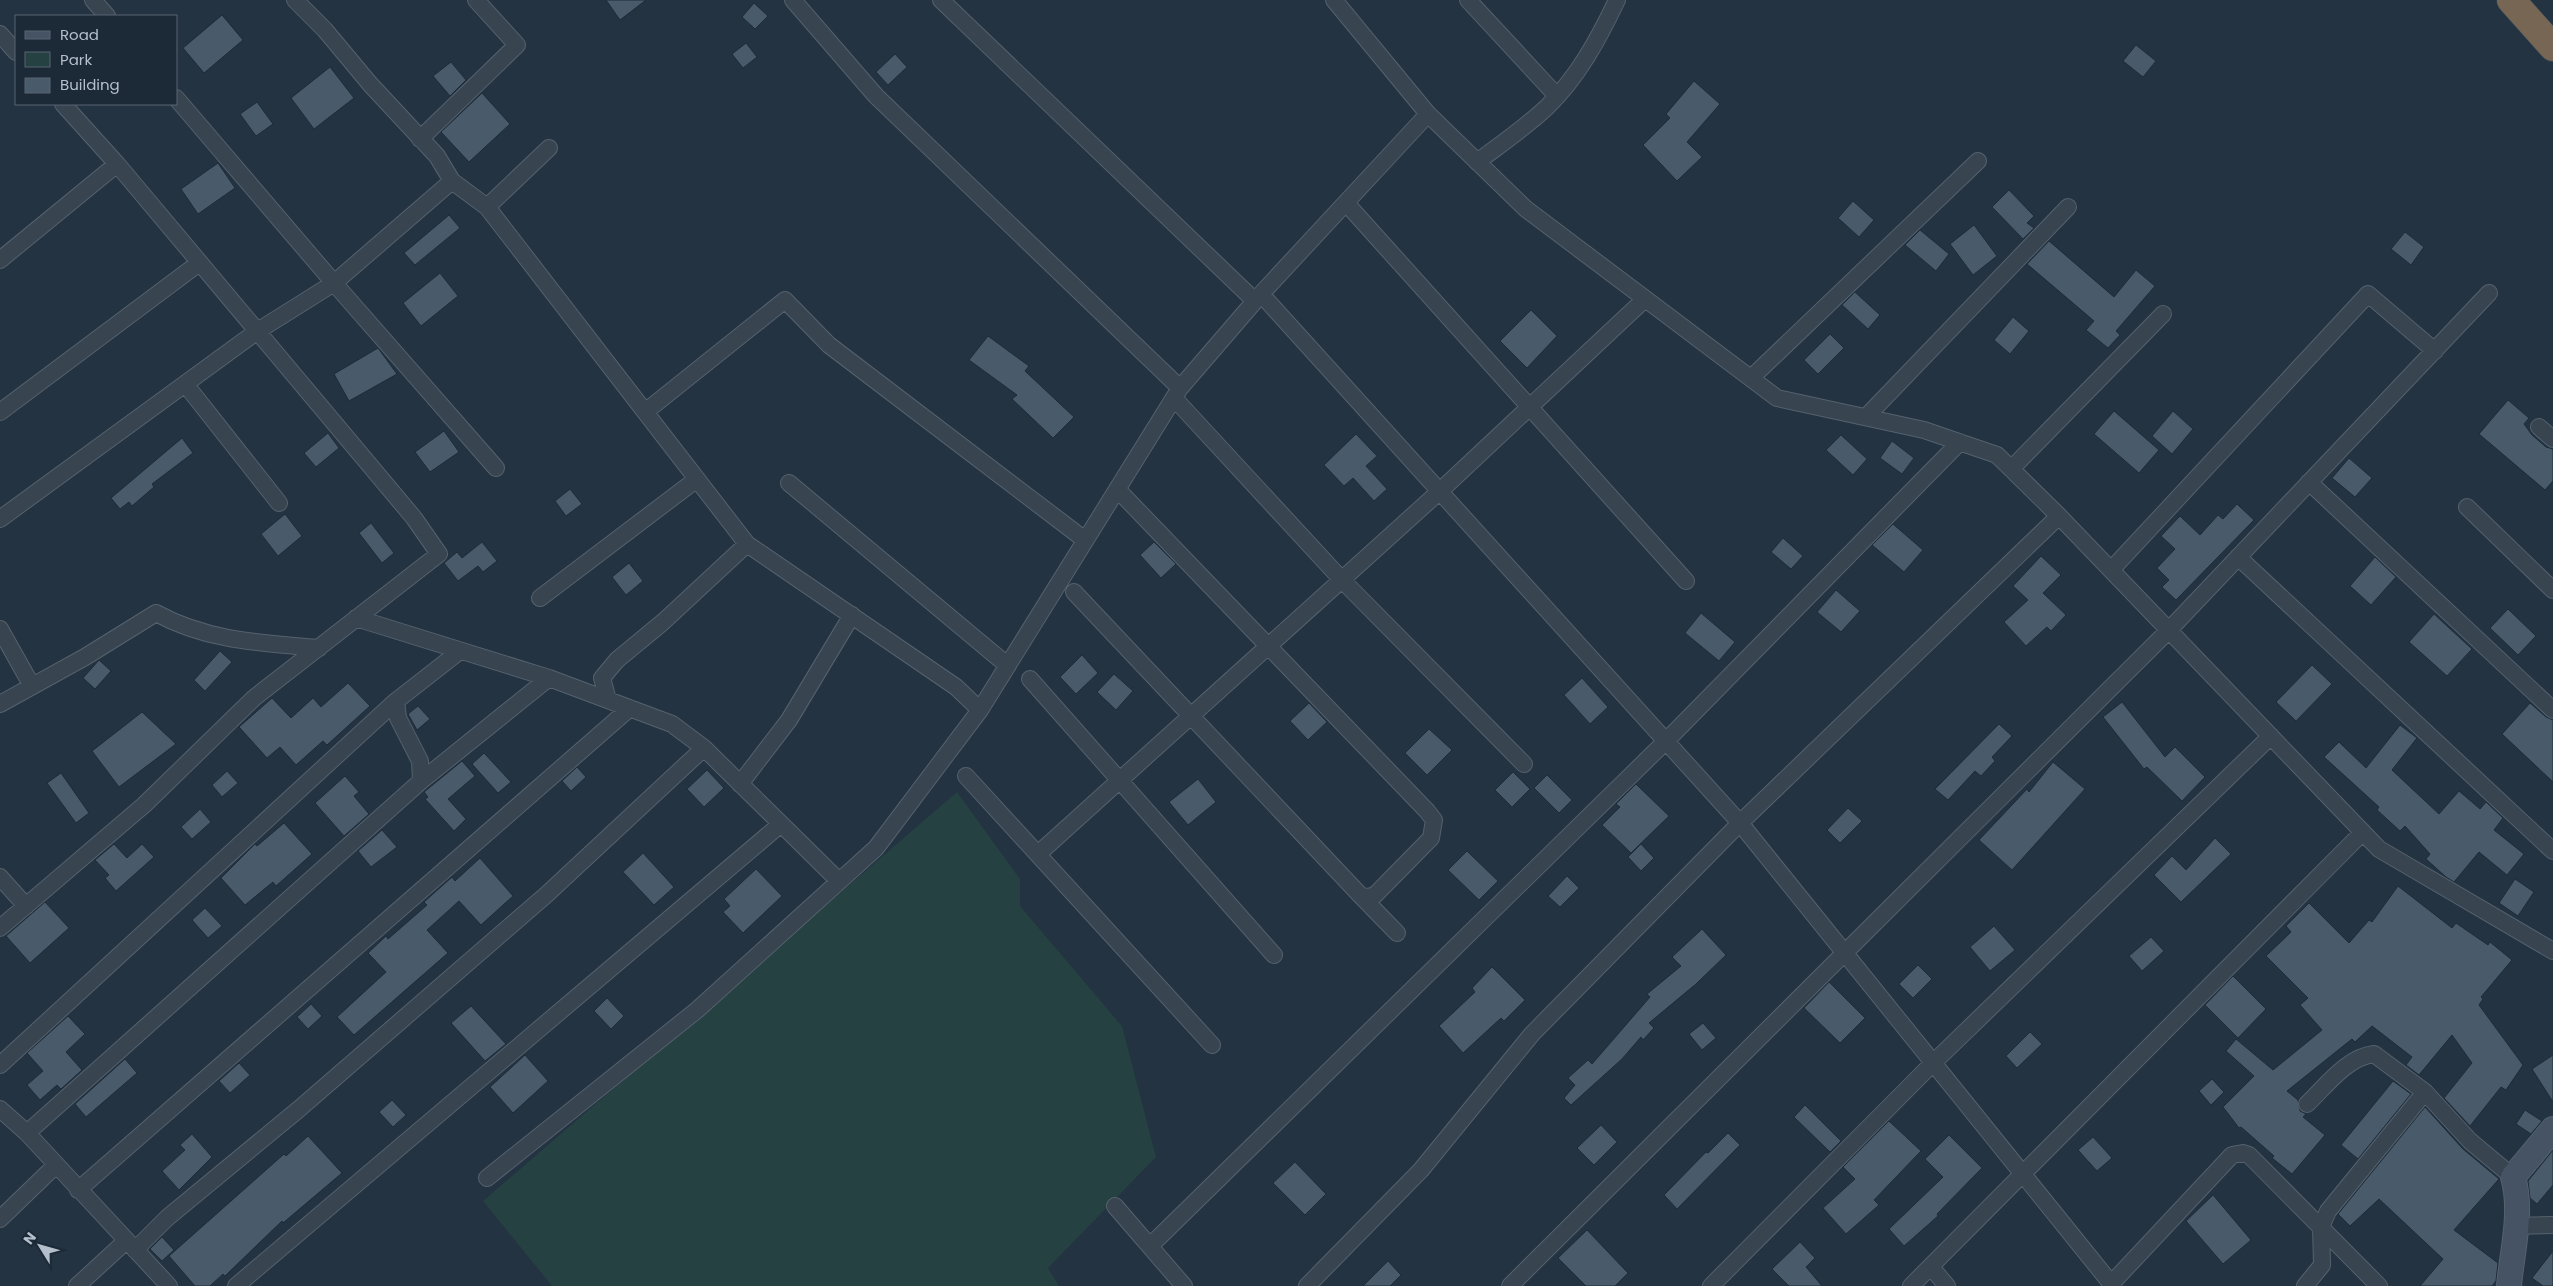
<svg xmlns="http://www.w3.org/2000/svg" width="2553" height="1286" font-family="Poppins,sans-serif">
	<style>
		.green { fill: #254142 }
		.building { fill: #495a6a; stroke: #1e2b38 }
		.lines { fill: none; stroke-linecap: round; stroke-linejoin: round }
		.street-casing { stroke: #55626e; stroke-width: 18 }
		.secondary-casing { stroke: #55626e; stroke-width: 26 }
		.highway-casing { stroke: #424f5b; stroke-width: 29 }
		.street { stroke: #384450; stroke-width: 16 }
		.secondary { stroke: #455364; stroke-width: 24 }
		.highway { stroke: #776654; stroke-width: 28 }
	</style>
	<rect width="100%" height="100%" fill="#233341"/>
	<path class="green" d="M 957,792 L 1020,879 L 1020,906 L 1122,1026 L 1156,1157 L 1048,1268 L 1059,1286 L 552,1286 L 483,1201 Z"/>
	<path class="building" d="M 606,0 L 646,0 L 620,20 Z
		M 754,3 L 768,16 L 755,29 L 742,17 Z
		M 222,15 L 243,40 L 204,73 L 183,48 Z
		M 746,43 L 757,57 L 743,68 L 732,54 Z
		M 2136,45 L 2156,61 L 2143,77 L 2123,61 Z
		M 895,54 L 907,67 L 888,85 L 876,72 Z
		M 451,62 L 466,80 L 450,96 L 433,76 Z
		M 330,67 L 354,98 L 314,129 L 291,98 Z
		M 1694,81 L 1720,104 L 1687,142 L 1702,157 L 1677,181 L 1643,145 L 1670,118 L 1666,114 Z
		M 482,93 L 510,124 L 469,162 L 441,132 Z
		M 257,102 L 273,124 L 256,136 L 240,114 Z
		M 218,163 L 235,188 L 198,214 L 181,189 Z
		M 2009,190 L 2034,216 L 2027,223 L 2034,228 L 2023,239 L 1992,207 Z
		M 1853,201 L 1874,220 L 1859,237 L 1838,218 Z
		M 449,215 L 460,228 L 415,265 L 404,253 Z
		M 1974,225 L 1997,256 L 1973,275 L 1950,244 Z
		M 1920,230 L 1949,254 L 1936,271 L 1905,245 Z
		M 2405,232 L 2424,247 L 2411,265 L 2391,249 Z
		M 2049,241 L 2114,297 L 2136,270 L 2155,286 L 2116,331 L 2120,335 L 2108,348 L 2086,330 L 2094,321 L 2027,264 Z
		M 440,273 L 458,296 L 421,326 L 403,303 Z
		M 1855,292 L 1880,315 L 1868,329 L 1842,305 Z
		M 1531,310 L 1557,336 L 1527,368 L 1500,341 Z
		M 2013,317 L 2029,331 L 2010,354 L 1994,340 Z
		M 1830,334 L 1844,348 L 1818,374 L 1804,360 Z
		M 988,336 L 1029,366 L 1025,371 L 1074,417 L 1053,438 L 1012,399 L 1017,395 L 969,360 Z
		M 378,348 L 397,374 L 349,401 L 334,374 Z
		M 2508,400 L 2529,418 L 2524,424 L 2532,435 L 2546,447 L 2553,449 L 2553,481 L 2545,490 L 2479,434 Z
		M 2114,411 L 2159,450 L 2139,473 L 2094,434 Z
		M 2173,411 L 2193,429 L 2172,454 L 2152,436 Z
		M 444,431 L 459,452 L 430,472 L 415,452 Z
		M 328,433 L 339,448 L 316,467 L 304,453 Z
		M 1356,434 L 1377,456 L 1366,466 L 1387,489 L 1374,501 L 1353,478 L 1344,486 L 1324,465 Z
		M 1841,435 L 1867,459 L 1853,475 L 1826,450 Z
		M 182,438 L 193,453 L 152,484 L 154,487 L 132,506 L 129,502 L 120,509 L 111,498 Z
		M 1892,441 L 1914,458 L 1902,474 L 1880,458 Z
		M 2349,458 L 2372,478 L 2355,497 L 2332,478 Z
		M 570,489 L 582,504 L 566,516 L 555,501 Z
		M 2237,504 L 2254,520 L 2176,600 L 2162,587 L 2169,580 L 2157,568 L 2175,549 L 2161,536 L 2180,516 L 2200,535 L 2218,515 L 2223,519 Z
		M 285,514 L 302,536 L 278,556 L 261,534 Z
		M 371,523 L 394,553 L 382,563 L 359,533 Z
		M 1893,524 L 1923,550 L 1904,572 L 1872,545 Z
		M 1783,538 L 1803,556 L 1791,569 L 1771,552 Z
		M 482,542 L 497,561 L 483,572 L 478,566 L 458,581 L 444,563 L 457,552 L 462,558 Z
		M 1154,542 L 1176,564 L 1161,578 L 1140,555 Z
		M 2041,556 L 2061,575 L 2043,593 L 2066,615 L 2051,631 L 2047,627 L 2026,646 L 2004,622 L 2028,600 L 2013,586 Z
		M 2375,557 L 2396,577 L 2371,605 L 2350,586 Z
		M 629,563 L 643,581 L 626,595 L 612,577 Z
		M 1836,590 L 1860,611 L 1841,632 L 1817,612 Z
		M 2508,609 L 2536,636 L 2518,655 L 2490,628 Z
		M 1701,613 L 1735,642 L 1719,661 L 1685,633 Z
		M 2434,614 L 2472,649 L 2447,676 L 2409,642 Z
		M 220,651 L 232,662 L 205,691 L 194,680 Z
		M 1082,655 L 1098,673 L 1076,694 L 1060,677 Z
		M 99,660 L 111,671 L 95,689 L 83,678 Z
		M 2312,665 L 2332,684 L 2296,721 L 2276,702 Z
		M 1114,674 L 1133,691 L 1116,710 L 1097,692 Z
		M 1582,678 L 1608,707 L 1590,724 L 1564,695 Z
		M 348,683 L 370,706 L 327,745 L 323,741 L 296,765 L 280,747 L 267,758 L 239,727 L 272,698 L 291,718 L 313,698 L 321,707 Z
		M 2122,702 L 2165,757 L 2175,747 L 2205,777 L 2182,801 L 2147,767 L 2144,769 L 2103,717 Z
		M 1309,703 L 1327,722 L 1308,740 L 1290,721 Z
		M 2530,703 L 2546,717 L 2553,720 L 2553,782 L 2502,734 Z
		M 418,706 L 430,719 L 417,730 L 408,714 Z
		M 142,712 L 176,744 L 119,787 L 92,751 Z
		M 1999,724 L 2012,736 L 1992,757 L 1995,761 L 1981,776 L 1975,771 L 1948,800 L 1935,789 Z
		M 2400,725 L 2417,738 L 2392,770 L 2439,814 L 2459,791 L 2480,809 L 2486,802 L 2503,818 L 2494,830 L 2524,854 L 2507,875 L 2479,852 L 2454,882 L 2446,877 L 2426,859 L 2430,854 L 2405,826 L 2400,831 L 2377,810 L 2379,807 L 2324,757 L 2339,742 L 2366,768 Z
		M 1429,729 L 1452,750 L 1427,775 L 1405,753 Z
		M 484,753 L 511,782 L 498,793 L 472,764 Z
		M 462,761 L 475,776 L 448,799 L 466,819 L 454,831 L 425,799 L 428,797 L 424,792 Z
		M 2053,762 L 2085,789 L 2012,870 L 1979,840 L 2027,789 L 2029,792 Z
		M 577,767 L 586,777 L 571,791 L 562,781 Z
		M 707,770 L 724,788 L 704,807 L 687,789 Z
		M 227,771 L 238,783 L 222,797 L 212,785 Z
		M 1513,772 L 1530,789 L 1512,807 L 1495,790 Z
		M 61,773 L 89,813 L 76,823 L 47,783 Z
		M 1547,775 L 1572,800 L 1559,813 L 1534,788 Z
		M 345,776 L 359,792 L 354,796 L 369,814 L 344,836 L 315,803 Z
		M 1198,779 L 1216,802 L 1188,825 L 1169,802 Z
		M 1636,784 L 1669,816 L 1631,853 L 1602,825 L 1620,807 L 1616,804 Z
		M 1848,808 L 1862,821 L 1840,843 L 1827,830 Z
		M 200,809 L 211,822 L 192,839 L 181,827 Z
		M 284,823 L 312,854 L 276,886 L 273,882 L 245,905 L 221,878 L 255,844 L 257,846 Z
		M 382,830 L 397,847 L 371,867 L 358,851 Z
		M 2215,838 L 2231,854 L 2181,902 L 2154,875 L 2172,856 L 2186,870 Z
		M 114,844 L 127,858 L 142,844 L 154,857 L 116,891 L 105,878 L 109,875 L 95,860 Z
		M 1641,844 L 1654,858 L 1641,871 L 1628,857 Z
		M 1467,851 L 1498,881 L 1479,900 L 1448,870 Z
		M 643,853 L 674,887 L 654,905 L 623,872 Z
		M 480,858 L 513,896 L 481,925 L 459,901 L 427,930 L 448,953 L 354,1035 L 337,1017 L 386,972 L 368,953 L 386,936 L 388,939 L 427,905 L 424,902 L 452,877 L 455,881 Z
		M 756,869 L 782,896 L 743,933 L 723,912 L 730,906 L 724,899 Z
		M 1567,876 L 1579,888 L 1560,907 L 1548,896 Z
		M 2515,879 L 2534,892 L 2518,916 L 2499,903 Z
		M 2398,886 L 2452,928 L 2456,923 L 2488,945 L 2490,942 L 2512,960 L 2481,997 L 2483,999 L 2479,1005 L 2523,1065 L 2506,1090 L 2501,1087 L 2470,1126 L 2444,1098 L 2472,1063 L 2452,1035 L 2419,1075 L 2406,1065 L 2412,1057 L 2372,1026 L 2355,1042 L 2352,1039 L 2287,1091 L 2298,1100 L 2300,1111 L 2306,1114 L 2303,1117 L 2325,1135 L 2292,1174 L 2272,1158 L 2274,1156 L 2241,1127 L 2239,1128 L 2223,1107 L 2254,1076 L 2226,1051 L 2236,1039 L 2273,1070 L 2322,1030 L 2300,1005 L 2308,998 L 2266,956 L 2291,932 L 2286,926 L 2309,903 L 2349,943 L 2369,920 L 2372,922 Z
		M 45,902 L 69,928 L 30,963 L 6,936 Z
		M 205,908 L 222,926 L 208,938 L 192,920 Z
		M 1994,926 L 2015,950 L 1990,971 L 1970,947 Z
		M 1702,929 L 1726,955 L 1696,984 L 1649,1023 L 1654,1028 L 1643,1040 L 1641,1037 L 1622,1059 L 1571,1105 L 1564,1098 L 1575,1085 L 1568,1078 L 1588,1060 L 1592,1064 L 1650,997 L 1647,994 L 1681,966 L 1672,957 Z
		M 2151,937 L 2164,951 L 2142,971 L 2129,956 Z
		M 1918,965 L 1932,979 L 1913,998 L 1899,984 Z
		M 1492,967 L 1525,1000 L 1504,1021 L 1501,1018 L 1463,1053 L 1439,1026 L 1475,992 L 1472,988 Z
		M 2233,976 L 2266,1009 L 2238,1038 L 2205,1005 Z
		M 1829,982 L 1865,1018 L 1840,1043 L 1804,1008 Z
		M 607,998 L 624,1016 L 611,1029 L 594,1011 Z
		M 311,1004 L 322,1016 L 308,1029 L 297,1017 Z
		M 471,1006 L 506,1044 L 485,1061 L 451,1023 Z
		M 68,1016 L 85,1034 L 66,1052 L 82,1070 L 61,1089 L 57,1085 L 40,1100 L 27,1085 L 43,1071 L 27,1053 Z
		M 1703,1023 L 1716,1038 L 1702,1050 L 1689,1034 Z
		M 2030,1032 L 2042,1044 L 2017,1068 L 2006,1056 Z
		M 525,1055 L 548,1081 L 513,1113 L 490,1087 Z
		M 2553,1055 L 2553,1102 L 2532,1069 Z
		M 125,1059 L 137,1073 L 86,1117 L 75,1104 Z
		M 239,1063 L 250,1075 L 230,1093 L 219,1081 Z
		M 2212,1079 L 2224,1092 L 2211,1105 L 2199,1091 Z
		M 2393,1081 L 2411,1094 L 2358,1159 L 2341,1145 Z
		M 392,1100 L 406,1115 L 393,1127 L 379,1112 Z
		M 1805,1105 L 1841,1141 L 1830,1152 L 1794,1117 Z
		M 2425,1107 L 2463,1149 L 2499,1179 L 2454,1230 L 2498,1263 L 2496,1281 L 2492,1286 L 2420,1286 L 2443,1259 L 2379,1199 L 2350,1226 L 2338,1214 Z
		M 2525,1110 L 2542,1121 L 2531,1134 L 2516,1124 Z
		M 1889,1121 L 1921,1151 L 1874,1200 L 1879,1205 L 1846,1234 L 1823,1208 L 1855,1179 L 1843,1167 Z
		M 1601,1125 L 1617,1142 L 1594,1165 L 1577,1148 Z
		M 1728,1133 L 1740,1145 L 1677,1209 L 1664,1195 L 1706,1152 L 1708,1153 Z
		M 192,1134 L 212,1157 L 179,1190 L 162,1171 L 185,1150 L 180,1145 Z
		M 1949,1135 L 1982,1168 L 1937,1214 L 1938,1216 L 1904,1246 L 1889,1229 L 1943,1177 L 1925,1159 Z
		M 308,1136 L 342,1173 L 283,1223 L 282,1221 L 225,1276 L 223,1274 L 210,1286 L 195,1286 L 169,1256 L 284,1154 L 286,1156 Z
		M 2093,1137 L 2112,1158 L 2097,1171 L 2078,1150 Z
		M 2553,1150 L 2553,1185 L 2537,1204 L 2530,1198 L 2528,1181 Z
		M 1295,1162 L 1326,1194 L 1305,1215 L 1273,1183 Z
		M 2213,1195 L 2251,1240 L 2223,1264 L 2186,1221 Z
		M 1587,1230 L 1628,1273 L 1615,1286 L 1586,1286 L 1558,1258 Z
		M 162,1237 L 174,1250 L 162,1261 L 150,1249 Z
		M 1800,1242 L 1815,1258 L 1806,1267 L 1822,1286 L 1789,1286 L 1772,1269 Z
		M 2553,1251 L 2553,1286 L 2543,1286 L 2532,1278 Z
		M 1388,1261 L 1401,1275 L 1390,1286 L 1363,1286 Z"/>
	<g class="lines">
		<defs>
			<path id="street" d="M 93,0 L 107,16
				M 295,0 L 325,30 L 370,84 L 437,156 L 452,181 L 487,207 L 747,544 L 956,687 L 980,710
				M 793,0 L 876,96 L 1180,388
				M 941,0 L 1255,301
				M 1334,0 L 1428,114 L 1261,294 L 1740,823 L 2113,1286
				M 1468,0 L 1557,96
				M 0,34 L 16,52
				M 176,98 L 334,283 L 496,468
				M 1428,114 L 1526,209 L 1777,398 L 1924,430 L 1997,455 L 2059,516 L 2379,849 L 2553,951
				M 420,139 L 517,45 L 476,0
				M 1477,162 C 1501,144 1526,127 1547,107 C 1578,77 1599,38 1617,0
				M 1346,203 L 1686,581
				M 487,207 L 549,148
				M 0,260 L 117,164
				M 1751,378 L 1978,161
				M 186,385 L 279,503
				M 1174,398 L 1342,580 L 1524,764
				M 0,412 L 199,263
				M 645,412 L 785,300 L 829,345 L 1085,540
				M 1866,417 L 2068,207
				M 2539,427 L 2553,439
				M 2011,469 L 2163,314
				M 2309,482 L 2553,710
				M 789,483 L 1007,665
				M 2467,507 L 2553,590
				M 0,519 L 256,332 L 334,283 L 452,181
				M 2238,557 L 2553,851
				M 2111,570 L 2368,294 L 2435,351
				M 1074,592 L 1361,896 L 1369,897 L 1375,895 L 1431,838 L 1434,820 L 1427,811 L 1117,489
				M 540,598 L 697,479
				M 356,618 L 549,678 L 672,724 L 704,748 L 838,880
				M 0,629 L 32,686
				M 1030,679 L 1274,955
				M 608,700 L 602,678 L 617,660 L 663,622 L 747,544
				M 0,704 L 85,657 L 156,613 C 207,641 261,643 319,648
				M 966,776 L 1212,1045
				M 421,781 L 549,678
				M 740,784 L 789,720 L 852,615
				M 1038,854 L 1440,491 L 1645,299
				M 0,877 L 26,906
				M 1361,896 L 1397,933
				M 0,928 L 144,805 L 254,698 L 439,554 L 414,518 L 117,164 L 63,104
				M 0,1065 L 396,701 L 460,651
				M 2307,1104 C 2326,1086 2347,1057 2374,1054 L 2425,1092 L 2470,1141 L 2513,1177
				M 0,1109 L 27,1133 L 169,1286
				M 27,1133 L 421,781 L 420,761 L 398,718 L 396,701
				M 487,1178 L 697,1010 L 876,848 L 980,710 L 1180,388 L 1261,294
				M 78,1190 L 630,708
				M 1115,1206 L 1184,1286
				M 0,1219 L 55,1166
				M 2516,1226 L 2553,1225
				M 1150,1246 L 1666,741 L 1960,442
				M 135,1250 L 167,1218 L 299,1109 L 546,895 L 704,748
				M 1931,1267 L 1947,1286
				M 2111,1284 L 2232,1155 L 2243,1153 L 2249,1155 L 2379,1286
				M 77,1286 L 126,1241
				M 236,1286 L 781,824
				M 1307,1286 L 1421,1170 L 1532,1034 L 1740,823 L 2059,516
				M 1510,1286 L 2169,630 L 2489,293
				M 1711,1286 L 1933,1063 L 2271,736
				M 1911,1286 L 2363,832
				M 2305,1286 L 2322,1265 L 2321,1227 L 2328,1211 L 2425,1092"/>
			<path id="secondary" d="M 2509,1286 C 2512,1251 2523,1212 2513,1177 L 2553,1129"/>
			<path id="highway" d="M 2511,0 L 2553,47"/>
		</defs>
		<use href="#street" class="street-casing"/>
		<use href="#secondary" class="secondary-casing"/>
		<use href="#highway" class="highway-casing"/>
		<use href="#street" class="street"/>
		<use href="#secondary" class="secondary"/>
		<use href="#highway" class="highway"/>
	</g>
	<rect x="15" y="15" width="162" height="90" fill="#1c2936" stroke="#596572"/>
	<rect x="25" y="31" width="25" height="8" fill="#455364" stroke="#596572"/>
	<text x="60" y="40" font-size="15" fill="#b4bfcb">Road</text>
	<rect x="25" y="52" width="25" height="15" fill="#254142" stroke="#596572"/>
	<text x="60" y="65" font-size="15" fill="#b4bfcb">Park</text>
	<rect x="25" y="78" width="25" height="15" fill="#495a6a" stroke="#596572"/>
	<text x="60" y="90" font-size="15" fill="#b4bfcb">Building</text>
	<g transform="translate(40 1246) rotate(307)" stroke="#1c2936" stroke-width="4" paint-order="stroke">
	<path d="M0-4L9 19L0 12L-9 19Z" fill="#b4bfcb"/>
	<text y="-8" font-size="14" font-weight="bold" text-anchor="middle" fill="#b4bfcb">N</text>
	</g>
</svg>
